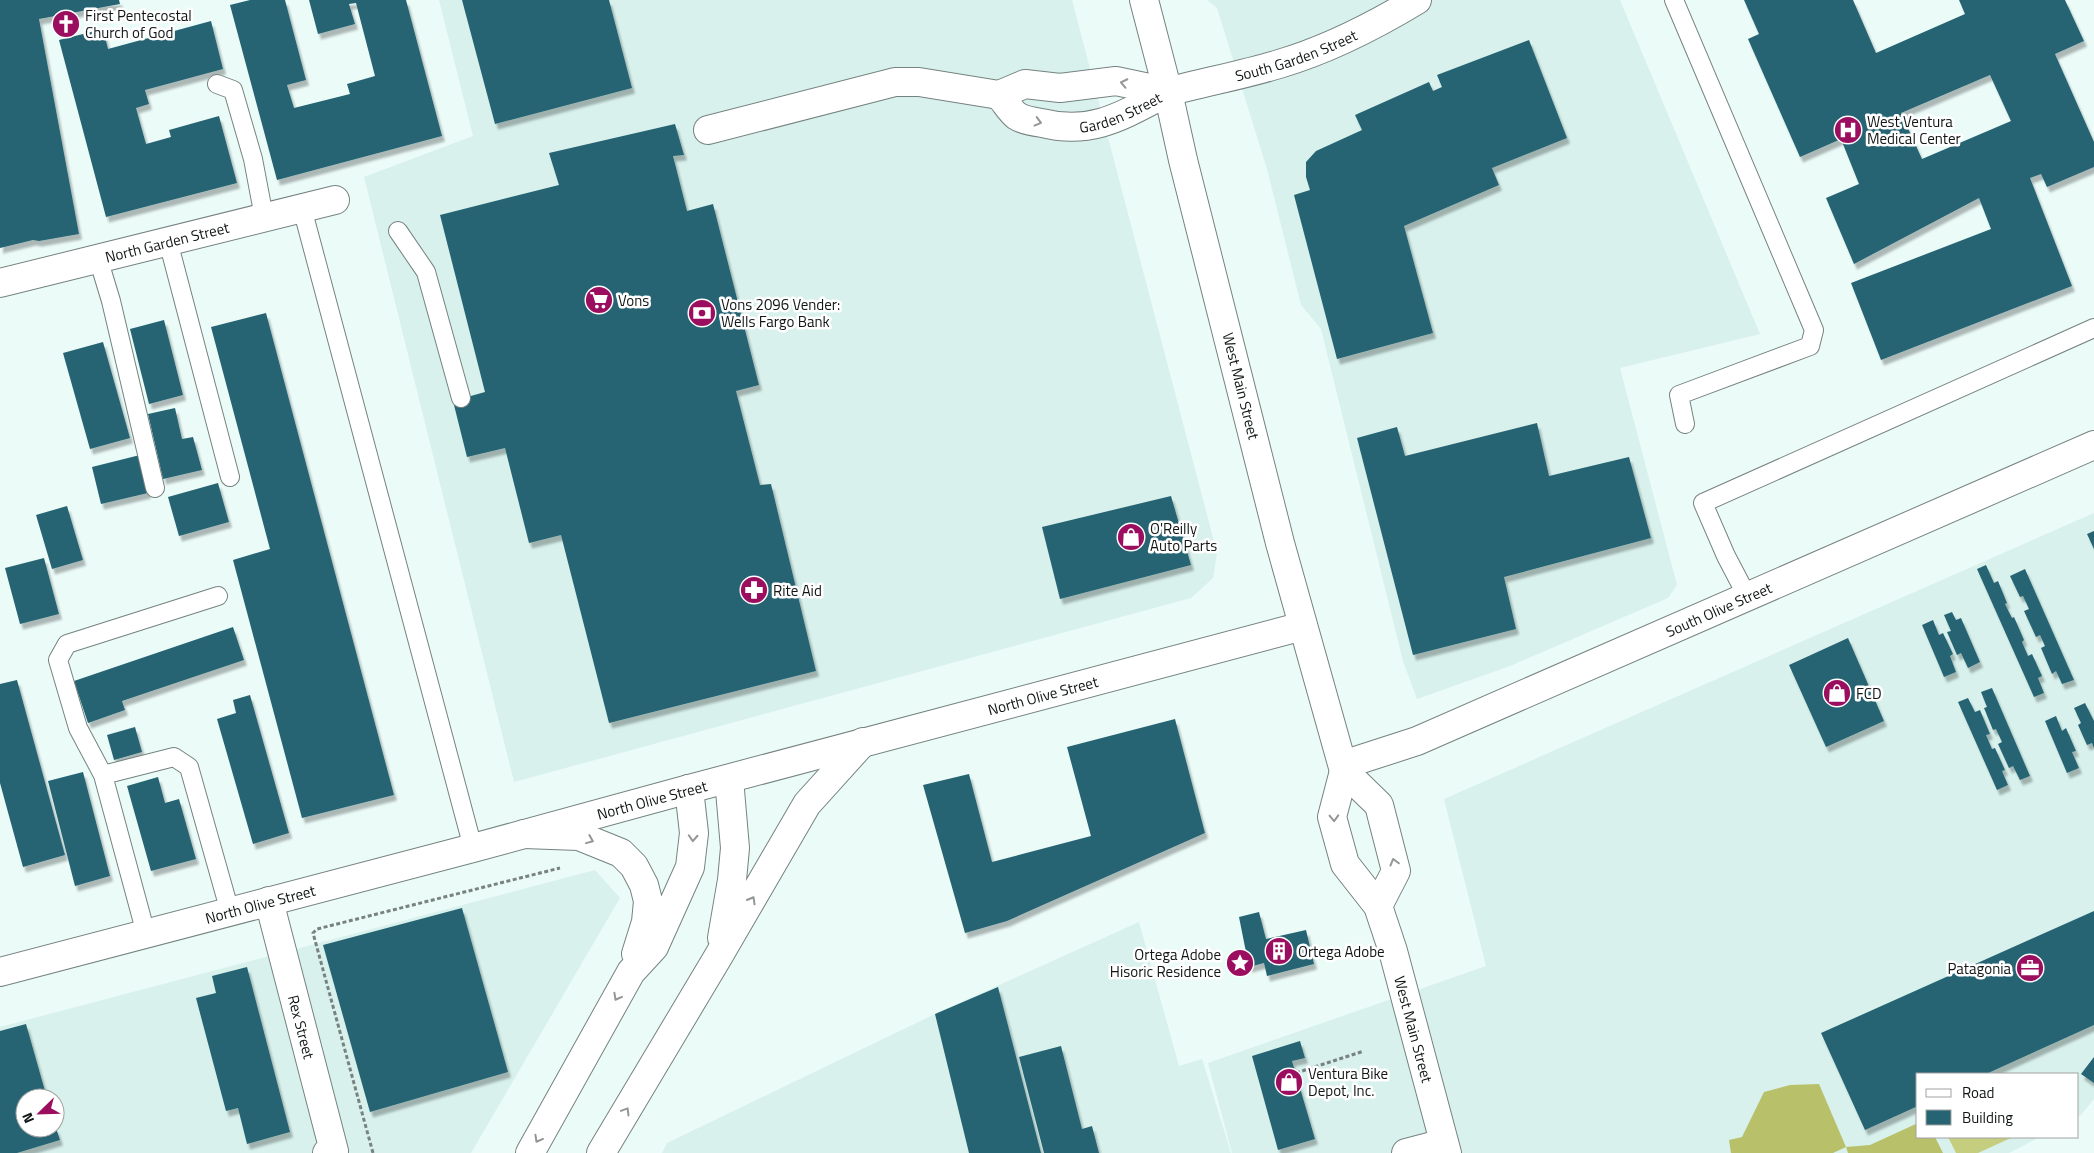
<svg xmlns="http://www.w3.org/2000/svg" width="2094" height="1153" font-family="'Titillium Web',sans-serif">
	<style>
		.built { fill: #d8f1ec; fill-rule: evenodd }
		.green { fill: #c5ce7f }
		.forest { fill: #b8c169 }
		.building { fill: #266473; fill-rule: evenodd; filter: url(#shadow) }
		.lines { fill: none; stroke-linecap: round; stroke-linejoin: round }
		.service-casing { stroke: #758380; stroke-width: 20 }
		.minor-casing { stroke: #758380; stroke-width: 30 }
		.tertiary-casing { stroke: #758380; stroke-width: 30 }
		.secondary-casing { stroke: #758380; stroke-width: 30 }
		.primary-casing { stroke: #758380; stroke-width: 30 }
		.motorway-casing { stroke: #758380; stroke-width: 30 }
		.path { stroke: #788280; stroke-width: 3; stroke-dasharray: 4 2.5; stroke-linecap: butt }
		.service { stroke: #fff; stroke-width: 18 }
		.minor { stroke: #fff; stroke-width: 28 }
		.tertiary { stroke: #fff; stroke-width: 28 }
		.secondary { stroke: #fff; stroke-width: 28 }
		.primary { stroke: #fff; stroke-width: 28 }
		.motorway { stroke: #fff; stroke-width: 28 }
		.oneway { stroke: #949696 }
		.labels { text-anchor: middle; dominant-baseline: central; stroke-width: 5; stroke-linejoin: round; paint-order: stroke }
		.poi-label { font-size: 15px; fill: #111615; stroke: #fff; text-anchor: start }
		.street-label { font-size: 15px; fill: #111615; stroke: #fff }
	</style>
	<defs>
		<filter id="shadow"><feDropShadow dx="3" dy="5.5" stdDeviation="1" flood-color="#0004"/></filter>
	</defs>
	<rect width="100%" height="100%" fill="#ebfbf8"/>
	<path class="built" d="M 439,0 L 1072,0 L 1217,553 L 1213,578 L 1191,598 L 514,782 L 364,177 L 473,136 Z
		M 1207,0 L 1620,0 L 1760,334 L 1620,368 L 1677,585 L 1668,598 L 1510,666 L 1417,699 L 1403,661 L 1321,329 L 1301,305 L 1267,169 L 1217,8 Z
		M 2094,513 L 2094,1099 L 2081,1115 L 2078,1116 L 2078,1074 L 1918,1074 L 1918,1137 L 2040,1137 L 2009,1153 L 1232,1153 L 1208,1063 L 1486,966 L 1444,799 Z
		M 595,870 L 620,898 L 471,1153 L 0,1153 L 0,1027 ZM 25,1098 L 55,1098 L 55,1128 L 25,1128 Z
		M 1139,922 L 1179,1066 L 1202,1059 L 1231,1153 L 662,1153 L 667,1143 L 935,1014 Z"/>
	<path class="green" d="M 1948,1137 L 2013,1137 L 1978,1153 L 1956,1153 Z"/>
	<path class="forest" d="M 1819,1084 L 1846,1147 L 1870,1145 L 1918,1123 L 1918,1137 L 1935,1137 L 1943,1153 L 1848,1153 L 1846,1147 L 1833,1153 L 1731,1153 L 1729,1140 L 1742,1137 L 1764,1092 L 1790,1085 Z"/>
	<path class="building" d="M 0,0 L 119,0 L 120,4 L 39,19 L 79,234 L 39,241 L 33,240 L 0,248 Z
		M 250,0 L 285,0 L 306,80 L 287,85 L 294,108 L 350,94 L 347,84 L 375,76 L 356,3 L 349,4 L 355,24 L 318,34 L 309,0 L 406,0 L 442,136 L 277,180 L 230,5 Z
		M 462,0 L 609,0 L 632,88 L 495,124 Z
		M 1744,0 L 1853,0 L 1876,53 L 1965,14 L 1959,0 L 2065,0 L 2084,41 L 2055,54 L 2094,142 L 2094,167 L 2047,187 L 2041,174 L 2030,178 L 2072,286 L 1881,360 L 1851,283 L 1991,229 L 1979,198 L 1854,264 L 1826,198 L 1859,184 L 1841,139 L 1800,157 L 1748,39 L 1759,34 ZM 1990,75 L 2011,121 L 1922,159 L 1901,113 Z
		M 211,21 L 223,69 L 145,90 L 149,104 L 136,108 L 146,144 L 171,137 L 169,130 L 219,116 L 237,183 L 106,217 L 59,40 L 103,29 L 108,49 Z
		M 1529,40 L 1567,138 L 1492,168 L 1499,185 L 1404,226 L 1433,333 L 1337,359 L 1294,195 L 1310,190 L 1306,177 L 1306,162 L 1316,151 L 1362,130 L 1355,115 L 1429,82 L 1433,91 L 1442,87 L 1437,75 Z
		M 675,124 L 684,155 L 673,156 L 687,211 L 713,204 L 759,385 L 736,391 L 760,485 L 771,484 L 816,671 L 609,723 L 561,535 L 529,543 L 505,448 L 467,457 L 453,401 L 485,392 L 440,215 L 559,185 L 549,153 Z
		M 266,313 L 394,795 L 302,818 L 233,560 L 270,549 L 211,327 Z
		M 164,320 L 183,395 L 149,404 L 130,329 Z
		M 103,342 L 130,438 L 90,449 L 63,353 Z
		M 175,408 L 182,439 L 193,437 L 202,470 L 163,479 L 148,414 Z
		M 1537,423 L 1549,476 L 1629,457 L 1651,538 L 1504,577 L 1516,629 L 1413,655 L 1357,438 L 1397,427 L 1405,456 Z
		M 140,455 L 148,493 L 101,504 L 92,467 Z
		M 218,483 L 229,522 L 179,536 L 168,497 Z
		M 1171,496 L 1191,565 L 1060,599 L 1042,527 Z
		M 67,506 L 83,560 L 52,569 L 36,515 Z
		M 2094,531 L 2094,549 L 2087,534 Z
		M 44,558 L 59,614 L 20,624 L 5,568 Z
		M 1986,565 L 1994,583 L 1998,581 L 2007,603 L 2005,604 L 2012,618 L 2014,617 L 2024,640 L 2022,642 L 2028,656 L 2032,654 L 2042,676 L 2038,678 L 2044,693 L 2034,697 L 1977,569 Z
		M 2025,569 L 2074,680 L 2062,684 L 2056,671 L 2052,674 L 2041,648 L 2045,646 L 2040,635 L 2036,637 L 2024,611 L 2029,609 L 2023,596 L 2020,597 L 2010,576 Z
		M 1952,612 L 1956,620 L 1961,618 L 1980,662 L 1968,668 L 1961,653 L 1957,655 L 1947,632 L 1951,631 L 1944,615 Z
		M 1933,620 L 1939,635 L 1943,633 L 1953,654 L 1950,656 L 1956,672 L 1944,677 L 1922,625 Z
		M 233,627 L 244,660 L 122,701 L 125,710 L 88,723 L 74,681 Z
		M 1848,638 L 1884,721 L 1826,747 L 1789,665 Z
		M 17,680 L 65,855 L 23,867 L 0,783 L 0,684 Z
		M 1992,688 L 2030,776 L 2020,780 L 2013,766 L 2009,768 L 1998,744 L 2002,742 L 1996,729 L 1993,730 L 1984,708 L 1987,707 L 1981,692 Z
		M 250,695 L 289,833 L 253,844 L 217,719 L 236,713 L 233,700 Z
		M 1968,698 L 1975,712 L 1980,710 L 1990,734 L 1986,735 L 1992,749 L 1995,748 L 2005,770 L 2002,771 L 2008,785 L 1997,790 L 1958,702 Z
		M 2085,703 L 2094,721 L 2094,748 L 2092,743 L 2087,745 L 2078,725 L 2081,723 L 2074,708 Z
		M 2056,716 L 2062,731 L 2066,728 L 2076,751 L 2072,752 L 2079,768 L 2067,773 L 2045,721 Z
		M 1175,719 L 1205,833 L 1007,921 L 965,933 L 923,785 L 969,774 L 992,862 L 1091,836 L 1067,747 Z
		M 135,727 L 142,752 L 114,760 L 107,735 Z
		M 83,772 L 110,876 L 75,886 L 48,781 Z
		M 158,777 L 165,803 L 179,799 L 196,859 L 151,871 L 127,786 Z
		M 462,908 L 508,1072 L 370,1112 L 323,945 Z
		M 2094,911 L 2094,1025 L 1986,1074 L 1918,1074 L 1918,1106 L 1865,1130 L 1821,1033 Z
		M 1259,912 L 1266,939 L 1306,930 L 1314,964 L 1267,976 L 1264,963 L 1249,967 L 1239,917 Z
		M 247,967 L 290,1132 L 247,1144 L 238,1108 L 226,1111 L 196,998 L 216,993 L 212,976 Z
		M 998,987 L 1041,1153 L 969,1153 L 935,1014 Z
		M 26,1024 L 47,1098 L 25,1098 L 25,1128 L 56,1128 L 60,1140 L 17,1153 L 0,1153 L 0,1031 Z
		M 1300,1041 L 1305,1058 L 1292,1061 L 1315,1139 L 1278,1150 L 1252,1056 Z
		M 1061,1046 L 1082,1129 L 1092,1126 L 1099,1153 L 1044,1153 L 1019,1057 Z
		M 2094,1057 L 2094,1083 L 2081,1074 Z"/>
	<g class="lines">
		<defs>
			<path id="service" d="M 1674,0 L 1814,330 L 1810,346 L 1679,395 L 1685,424
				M 217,84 L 233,90 L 253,159 L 264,217
				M 302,208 L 473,848
				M 398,231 L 426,272 L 461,398
				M 168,241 L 230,477
				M 98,258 L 111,301 L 155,488
				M 1748,598 L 1726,556 L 1703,503 L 2094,328
				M 103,775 L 174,757 L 189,767 L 230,912
				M 146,934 L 103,775 L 78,728 L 58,660 L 67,644 L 218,596"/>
			<g id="minor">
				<path id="s1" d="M 0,283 L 335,200"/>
				<path id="s2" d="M 1344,771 L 1349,763 L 1417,741 L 2094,445"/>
				<path id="s3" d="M 269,901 L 334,1151 L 327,1153"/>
				<path d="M 1406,1153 L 1444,1143"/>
			</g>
			<g id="tertiary">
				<path id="s4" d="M 999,95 C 1005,101 1010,111 1017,116 C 1023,120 1035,122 1042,123 C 1093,136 1125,114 1168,92"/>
				<path d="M 708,130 L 895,82 L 919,82 L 999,95 L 1025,84 L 1060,88 L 1116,81 L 1168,92"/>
				<path id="s5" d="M 0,972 L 473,848 L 689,789"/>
			</g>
			<g id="secondary">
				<path d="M 1144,0 L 1168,92"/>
				<path id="s6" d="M 689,789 L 1303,626"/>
			</g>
			<g id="primary">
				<path id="s7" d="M 1344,771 L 1332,817 L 1345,864 L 1378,906 L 1393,951 L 1447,1153"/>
				<path id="s8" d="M 1378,906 L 1396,871 L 1379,805 L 1344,771 L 1280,543 L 1183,160 L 1168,92 C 1205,82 1243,75 1279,64 C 1327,50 1374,26 1417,0"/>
			</g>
			<path id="motorway" d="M 524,834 L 579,836 L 621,853 L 634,866 L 644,885 L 648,901 L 646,922 L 636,954
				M 722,938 L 732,880 L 735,848 L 729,779
				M 530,1153 L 631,972 L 654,947 L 690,867 L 694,833 L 689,789
				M 601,1153 L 718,957 L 807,804 L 863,742"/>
		</defs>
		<use href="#service" class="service-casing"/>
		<use href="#minor" class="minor-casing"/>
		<use href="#tertiary" class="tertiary-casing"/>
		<use href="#secondary" class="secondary-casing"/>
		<use href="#primary" class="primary-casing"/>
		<use href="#motorway" class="motorway-casing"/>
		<path class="path" d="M 1296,1073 L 1364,1051
			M 373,1153 L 313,933 L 317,929 L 560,868"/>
		<use href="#service" class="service"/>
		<use href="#minor" class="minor"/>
		<use href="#tertiary" class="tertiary"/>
		<use href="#secondary" class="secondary"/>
		<use href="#primary" class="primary"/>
		<use href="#motorway" class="motorway"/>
	</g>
	<defs><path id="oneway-chevron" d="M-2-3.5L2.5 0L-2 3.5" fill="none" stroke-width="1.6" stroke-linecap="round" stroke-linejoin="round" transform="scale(1.25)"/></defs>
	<g class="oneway">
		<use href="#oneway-chevron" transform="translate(1124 83) rotate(-168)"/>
		<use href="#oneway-chevron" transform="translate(1038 122) rotate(15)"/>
		<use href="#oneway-chevron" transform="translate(1334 818) rotate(88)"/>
		<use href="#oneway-chevron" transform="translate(693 838) rotate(93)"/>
		<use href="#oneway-chevron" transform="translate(590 840) rotate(22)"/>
		<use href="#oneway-chevron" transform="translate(1394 862) rotate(-105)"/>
		<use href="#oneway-chevron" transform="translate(752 900) rotate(-60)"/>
		<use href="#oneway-chevron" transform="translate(617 997) rotate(119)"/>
		<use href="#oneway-chevron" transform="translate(626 1111) rotate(-59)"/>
		<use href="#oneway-chevron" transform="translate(538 1139) rotate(119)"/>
	</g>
	<defs>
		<symbol id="church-disc" viewBox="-11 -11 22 22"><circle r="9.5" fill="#9b0e5f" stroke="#fff"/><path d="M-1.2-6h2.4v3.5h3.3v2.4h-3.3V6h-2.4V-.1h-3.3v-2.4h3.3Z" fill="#fff"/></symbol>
		<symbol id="hospital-disc" viewBox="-11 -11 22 22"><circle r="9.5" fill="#9b0e5f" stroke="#fff"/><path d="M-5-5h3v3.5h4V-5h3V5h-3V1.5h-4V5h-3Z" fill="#fff"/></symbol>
		<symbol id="supermarket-disc" viewBox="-11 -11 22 22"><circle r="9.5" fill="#9b0e5f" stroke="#fff"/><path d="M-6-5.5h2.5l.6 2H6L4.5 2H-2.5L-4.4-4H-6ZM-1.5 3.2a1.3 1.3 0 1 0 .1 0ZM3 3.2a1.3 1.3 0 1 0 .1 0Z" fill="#fff"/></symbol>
		<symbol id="bank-disc" viewBox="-11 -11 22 22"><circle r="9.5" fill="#9b0e5f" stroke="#fff"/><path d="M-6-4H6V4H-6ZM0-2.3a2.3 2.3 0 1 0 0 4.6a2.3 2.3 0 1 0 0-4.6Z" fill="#fff"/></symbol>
		<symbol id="shop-disc" viewBox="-11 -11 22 22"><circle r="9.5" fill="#9b0e5f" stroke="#fff"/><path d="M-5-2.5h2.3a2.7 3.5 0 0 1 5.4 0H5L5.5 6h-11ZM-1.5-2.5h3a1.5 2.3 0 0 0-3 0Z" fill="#fff"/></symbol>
		<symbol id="pharmacy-disc" viewBox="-11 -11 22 22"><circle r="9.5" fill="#9b0e5f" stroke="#fff"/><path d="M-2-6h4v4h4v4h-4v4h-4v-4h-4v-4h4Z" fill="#fff"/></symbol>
		<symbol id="building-disc" viewBox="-11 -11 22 22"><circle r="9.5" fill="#9b0e5f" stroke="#fff"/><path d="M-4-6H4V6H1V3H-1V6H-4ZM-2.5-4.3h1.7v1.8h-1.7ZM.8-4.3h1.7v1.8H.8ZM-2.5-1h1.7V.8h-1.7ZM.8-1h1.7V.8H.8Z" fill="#fff"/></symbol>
		<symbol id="sight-disc" viewBox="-11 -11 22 22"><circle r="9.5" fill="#9b0e5f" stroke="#fff"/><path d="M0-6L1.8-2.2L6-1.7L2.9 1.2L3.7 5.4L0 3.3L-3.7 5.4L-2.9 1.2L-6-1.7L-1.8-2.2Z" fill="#fff"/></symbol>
		<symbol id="office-disc" viewBox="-11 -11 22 22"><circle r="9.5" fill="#9b0e5f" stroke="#fff"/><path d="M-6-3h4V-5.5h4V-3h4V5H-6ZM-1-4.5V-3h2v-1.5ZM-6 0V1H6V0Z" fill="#fff"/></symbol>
	</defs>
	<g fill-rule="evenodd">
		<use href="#church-disc" x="50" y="8" width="32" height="32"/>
		<use href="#hospital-disc" x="1832" y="114" width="32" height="32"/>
		<use href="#supermarket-disc" x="583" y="284" width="32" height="32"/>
		<use href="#bank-disc" x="686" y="297" width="32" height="32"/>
		<use href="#shop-disc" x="1115" y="521" width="32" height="32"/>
		<use href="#pharmacy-disc" x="738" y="574" width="32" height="32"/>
		<use href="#shop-disc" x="1821" y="677" width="32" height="32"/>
		<use href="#building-disc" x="1263" y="935" width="32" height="32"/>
		<use href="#sight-disc" x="1224" y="947" width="32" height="32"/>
		<use href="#office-disc" x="2014" y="952" width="32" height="32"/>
		<use href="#shop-disc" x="1273" y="1066" width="32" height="32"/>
	</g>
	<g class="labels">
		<g class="poi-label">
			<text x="85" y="15">First Pentecostal<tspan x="85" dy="17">Church of God</tspan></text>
			<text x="1867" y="121">West Ventura<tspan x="1867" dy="17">Medical Center</tspan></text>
			<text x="618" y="300">Vons</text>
			<text x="721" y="304">Vons 2096 Vender:<tspan x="721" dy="17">Wells Fargo Bank</tspan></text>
			<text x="1150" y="528">O'Reilly<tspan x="1150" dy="17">Auto Parts</tspan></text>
			<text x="773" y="590">Rite Aid</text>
			<text x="1856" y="693">FCD</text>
			<text x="1298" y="951">Ortega Adobe</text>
			<text x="1221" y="954" text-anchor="end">Ortega Adobe<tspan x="1221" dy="17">Hisoric Residence</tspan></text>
			<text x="2011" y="968" text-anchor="end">Patagonia</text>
			<text x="1308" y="1073">Ventura Bike<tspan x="1308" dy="17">Depot, Inc.</tspan></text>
		</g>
		<g class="street-label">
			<text stroke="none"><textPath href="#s8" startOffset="991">South Garden Street</textPath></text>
			<text stroke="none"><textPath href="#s4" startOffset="135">Garden Street</textPath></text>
			<text stroke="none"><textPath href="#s1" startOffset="172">North Garden Street</textPath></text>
			<text transform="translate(1241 386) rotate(76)">West Main Street</text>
			<text stroke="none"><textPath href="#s2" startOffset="410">South Olive Street</textPath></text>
			<text stroke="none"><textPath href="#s6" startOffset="366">North Olive Street</textPath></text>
			<text transform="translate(652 800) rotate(-15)">North Olive Street</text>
			<text stroke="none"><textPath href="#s5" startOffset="269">North Olive Street</textPath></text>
			<text stroke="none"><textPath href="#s3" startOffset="130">Rex Street</textPath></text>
			<text stroke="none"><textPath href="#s7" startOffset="278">West Main Street</textPath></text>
		</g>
	</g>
	<rect x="1916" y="1073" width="162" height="65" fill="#ffffff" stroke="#a0a2a1"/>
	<rect x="1926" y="1089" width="25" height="8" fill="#ffffff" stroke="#a0a2a1"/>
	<text x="1962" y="1098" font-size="15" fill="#111615">Road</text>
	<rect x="1926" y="1110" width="25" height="15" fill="#266473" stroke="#a0a2a1"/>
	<text x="1962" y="1123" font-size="15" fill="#111615">Building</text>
	<g transform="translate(40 1113) rotate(247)"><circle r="24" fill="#ffffff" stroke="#a0a2a1"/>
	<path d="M0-4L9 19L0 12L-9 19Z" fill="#9b0e5f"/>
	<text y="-8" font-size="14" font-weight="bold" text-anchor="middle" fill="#111615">N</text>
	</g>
</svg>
